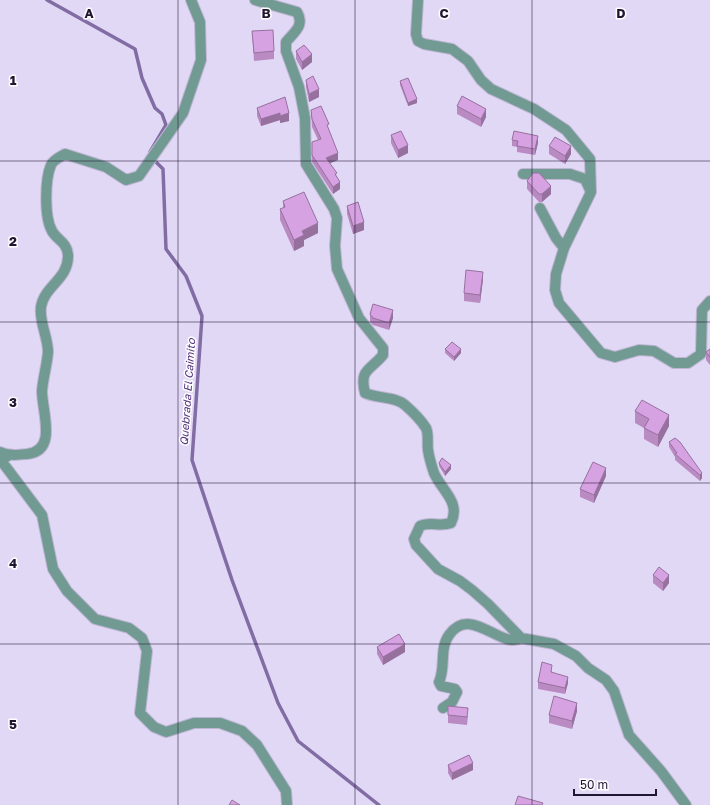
<svg xmlns="http://www.w3.org/2000/svg" width="710" height="805" font-family="'Golos Text',sans-serif">
	<style>
		.lines { fill: none; stroke-linecap: round; stroke-linejoin: round }
		.stream { stroke: #816da4; stroke-width: 3.5 }
		.minor-casing { stroke: #beb5d3; stroke-width: 12 }
		.minor { stroke: #719b92; stroke-width: 10 }
		.wall { fill: #b98bc2 }
		.shaded-wall { fill: #96719e }
		.building { fill: #d7a2e2; stroke: #96719e }
		.grid { fill: none; stroke: #211631; stroke-width: 1; stroke-opacity: 0.55 }
		.labels { text-anchor: middle; dominant-baseline: central; stroke-width: 3; stroke-linejoin: round; paint-order: stroke }
		.water-label { font-size: 11px; font-style: italic; fill: #543281; stroke: #fefefe }
		.grid-label { font-size: 13px; text-anchor: middle; font-weight: bold; fill: #211631; stroke: #fefefe; stroke-width: 3; stroke-linejoin: round; paint-order: stroke }
	</style>
	<rect width="100%" height="100%" fill="#e1d8f6"/>
	<g class="lines">
		<path class="stream" d="M 47,0 L 135,49 L 142,78 L 155,108 L 162,114 L 166,125 L 150,152 L 152,158 L 163,169 L 166,249 L 186,276 L 202,316 L 192,460 L 232,580 L 278,703 L 298,741 L 379,805"/>
		<defs>
			<path id="minor" d="M 255,0 L 297,12 C 305,26 294,32 286,42 L 286,51 L 299,87 L 305,118 L 306,164 L 334,209 L 337,218 L 335,246 L 337,269 L 359,318 L 383,348 L 383,355 C 370,371 359,369 365,393 C 378,399 395,396 405,405 C 413,412 421,420 426,428 C 429,434 427,443 428,450 C 429,457 432,467 434,473 C 442,491 461,502 451,523 C 440,527 430,521 420,526 L 414,539 L 416,545 L 438,569 L 460,581 L 472,590 L 488,604 L 521,638 L 554,644 L 576,656 L 588,668 L 606,680 L 614,691 L 629,735 L 661,771 L 686,805
				M 418,0 L 416,34 L 418,41 L 424,44 L 452,49 L 468,61 L 481,80 L 491,89 L 534,109 L 566,130 L 590,159 L 591,192 L 564,248 L 556,274 L 555,290 L 559,303 L 601,353 L 615,357 L 639,350 L 654,351 L 674,363 L 688,363 L 701,354 L 702,310 L 710,301
				M 523,174 L 570,174 L 585,179 L 590,190
				M 540,208 L 556,238 L 564,248
				M 0,452 C 9,456 17,455 27,454 C 58,451 42,412 42,391 C 43,378 47,365 48,352 C 48,337 39,322 41,307 C 44,286 69,279 68,255 C 67,242 57,240 52,231 C 44,217 45,179 51,165 C 53,160 60,157 65,154 L 106,167 L 126,180 L 139,176 L 183,113 L 201,60 L 200,22 L 191,0
				M 9,455 L 2,460 L 3,463 L 42,515 L 53,569 L 67,591 L 95,619 L 129,628 L 142,638 L 147,651 L 140,713 L 154,727 L 166,732 L 194,723 L 220,723 L 242,731 L 257,745 L 286,791 L 287,805
				M 443,708 L 452,702 L 457,692 L 455,689 L 441,686 L 439,682 C 446,667 439,649 449,635 C 471,604 501,650 521,638"/>
		</defs>
		<use href="#minor" class="minor-casing"/>
		<use href="#minor" class="minor"/>
	</g>
	<path class="wall" d="M 252,31 L 274,51 L 274,59 L 254,61 Z
		M 296,51 L 312,62 L 302,70 L 296,59 Z
		M 306,80 L 319,97 L 309,102 L 306,87 Z
		M 400,81 L 417,103 L 408,106 L 400,85 Z
		M 285,97 L 289,121 L 280,123 L 280,120 L 261,126 L 257,116 L 257,108 Z
		M 457,106 L 486,117 L 481,127 L 457,114 Z
		M 311,110 L 329,130 L 338,160 L 330,163 L 337,177 L 340,189 L 333,194 L 312,162 L 312,142 L 318,140 L 312,127 Z
		M 391,135 L 408,153 L 398,158 L 391,143 Z
		M 512,140 L 538,143 L 535,155 L 517,152 L 517,147 L 512,146 Z
		M 549,146 L 571,154 L 565,164 L 549,154 Z
		M 527,181 L 551,194 L 542,202 L 539,202 L 527,189 Z
		M 283,201 L 318,233 L 304,240 L 304,246 L 294,251 L 280,220 L 280,209 L 283,208 Z
		M 347,206 L 364,230 L 353,234 L 347,214 Z
		M 483,279 L 480,303 L 464,301 L 464,293 Z
		M 370,314 L 393,318 L 389,330 L 373,325 L 370,322 Z
		M 445,349 L 461,353 L 454,361 L 445,353 Z
		M 710,349 L 710,365 L 706,360 L 706,352 Z
		M 635,411 L 669,426 L 658,447 L 644,439 L 644,428 L 635,423 Z
		M 675,438 L 702,478 L 700,481 L 675,460 L 675,457 L 669,447 L 669,442 Z
		M 439,463 L 451,469 L 445,476 L 439,466 Z
		M 606,476 L 594,503 L 580,497 L 580,489 Z
		M 653,575 L 669,583 L 663,591 L 653,583 Z
		M 377,647 L 405,652 L 383,665 L 377,654 Z
		M 552,671 L 552,673 L 568,683 L 565,694 L 538,689 L 538,682 Z
		M 577,711 L 572,729 L 549,723 L 549,715 Z
		M 448,715 L 468,716 L 467,725 L 448,723 Z
		M 448,765 L 473,770 L 452,780 L 448,773 Z"/>
	<path class="shaded-wall" d="M 312,54 L 312,62 L 302,70 L 302,62 Z
		M 319,89 L 319,97 L 309,102 L 309,94 Z
		M 417,99 L 417,103 L 408,106 L 408,103 Z
		M 486,109 L 486,117 L 481,127 L 481,119 Z
		M 280,113 L 280,120 L 261,126 L 261,119 Z
		M 289,113 L 289,121 L 280,123 L 280,116 Z
		M 538,136 L 538,143 L 535,155 L 535,149 Z
		M 408,145 L 408,153 L 398,158 L 398,150 Z
		M 571,146 L 571,154 L 565,164 L 565,156 Z
		M 338,153 L 338,160 L 326,165 L 326,158 Z
		M 340,182 L 340,189 L 333,194 L 333,187 Z
		M 551,186 L 551,194 L 542,202 L 542,194 Z
		M 364,222 L 364,230 L 353,234 L 353,226 Z
		M 318,223 L 318,233 L 304,240 L 304,246 L 294,251 L 294,240 L 302,231 Z
		M 483,272 L 483,279 L 480,303 L 480,295 Z
		M 393,310 L 393,318 L 389,330 L 389,323 Z
		M 461,349 L 461,353 L 454,361 L 454,357 Z
		M 669,415 L 669,426 L 658,447 L 658,435 Z
		M 451,465 L 451,469 L 445,476 L 445,472 Z
		M 606,468 L 606,476 L 594,503 L 594,495 Z
		M 702,473 L 702,478 L 700,481 L 700,475 Z
		M 669,575 L 669,583 L 663,591 L 663,583 Z
		M 405,644 L 405,652 L 383,665 L 383,657 Z
		M 568,677 L 568,683 L 565,694 L 565,688 Z
		M 577,703 L 577,711 L 572,729 L 572,721 Z
		M 473,763 L 473,770 L 452,780 L 452,773 Z"/>
	<path class="building" d="M 273,30 L 274,51 L 254,53 L 252,31 Z
		M 304,45 L 312,54 L 302,62 L 296,51 Z
		M 313,76 L 319,89 L 309,94 L 306,80 Z
		M 408,78 L 417,99 L 408,103 L 400,81 Z
		M 462,96 L 486,109 L 481,119 L 457,106 Z
		M 285,97 L 289,113 L 280,116 L 280,113 L 261,119 L 257,108 Z
		M 321,106 L 329,124 L 327,125 L 338,153 L 326,158 L 337,173 L 335,174 L 340,182 L 333,187 L 312,155 L 312,142 L 321,139 L 312,119 L 311,110 Z
		M 401,131 L 408,145 L 398,150 L 391,135 Z
		M 514,131 L 538,136 L 535,149 L 517,146 L 518,141 L 512,140 Z
		M 555,137 L 571,146 L 565,156 L 549,146 Z
		M 533,173 L 539,173 L 551,186 L 542,194 L 539,194 L 527,181 Z
		M 304,192 L 318,223 L 302,231 L 304,235 L 294,240 L 280,209 L 285,207 L 283,201 Z
		M 358,202 L 364,222 L 353,226 L 347,206 Z
		M 466,270 L 483,272 L 480,295 L 464,293 Z
		M 373,304 L 393,310 L 389,323 L 373,318 L 370,314 Z
		M 452,342 L 461,349 L 454,357 L 445,349 Z
		M 710,349 L 710,357 L 706,352 Z
		M 642,400 L 669,415 L 658,435 L 644,428 L 649,419 L 635,411 Z
		M 675,438 L 680,442 L 702,473 L 700,475 L 675,454 L 677,453 L 669,442 Z
		M 442,458 L 451,465 L 445,472 L 439,463 Z
		M 593,462 L 606,468 L 594,495 L 580,489 Z
		M 659,567 L 669,575 L 663,583 L 653,575 Z
		M 399,634 L 405,644 L 383,657 L 377,647 Z
		M 542,662 L 552,665 L 551,672 L 568,677 L 565,688 L 538,682 Z
		M 554,696 L 577,703 L 572,721 L 549,715 Z
		M 448,706 L 468,708 L 467,717 L 448,715 Z
		M 469,755 L 473,763 L 452,773 L 448,765 Z
		M 518,796 L 543,803 L 542,805 L 515,805 Z
		M 232,800 L 240,805 L 229,805 Z"/>
	<path class="grid" d="M 178,0 L 178,805M 355,0 L 355,805M 532,0 L 532,805M 0,161 L 710,161M 0,322 L 710,322M 0,483 L 710,483M 0,644 L 710,644"/>
	<g class="labels">
		<g class="water-label">
			<text transform="translate(187 392) rotate(-86)">Quebrada El Caimito</text>
		</g>
	</g>
	<g class="grid-label">
		<text x="89" y="18">A</text>
		<text x="266" y="18">B</text>
		<text x="444" y="18">C</text>
		<text x="621" y="18">D</text>
		<text x="13" y="85">1</text>
		<text x="13" y="246">2</text>
		<text x="13" y="407">3</text>
		<text x="13" y="568">4</text>
		<text x="13" y="729">5</text>
	</g>
	<path d="M574 789v6h82v-6" fill="none" stroke="#211631" stroke-width="2"/>
	<text x="580" y="789" font-size="12" fill="#211631" stroke="#fefefe" stroke-width="3" paint-order="stroke">50 m</text>
</svg>
